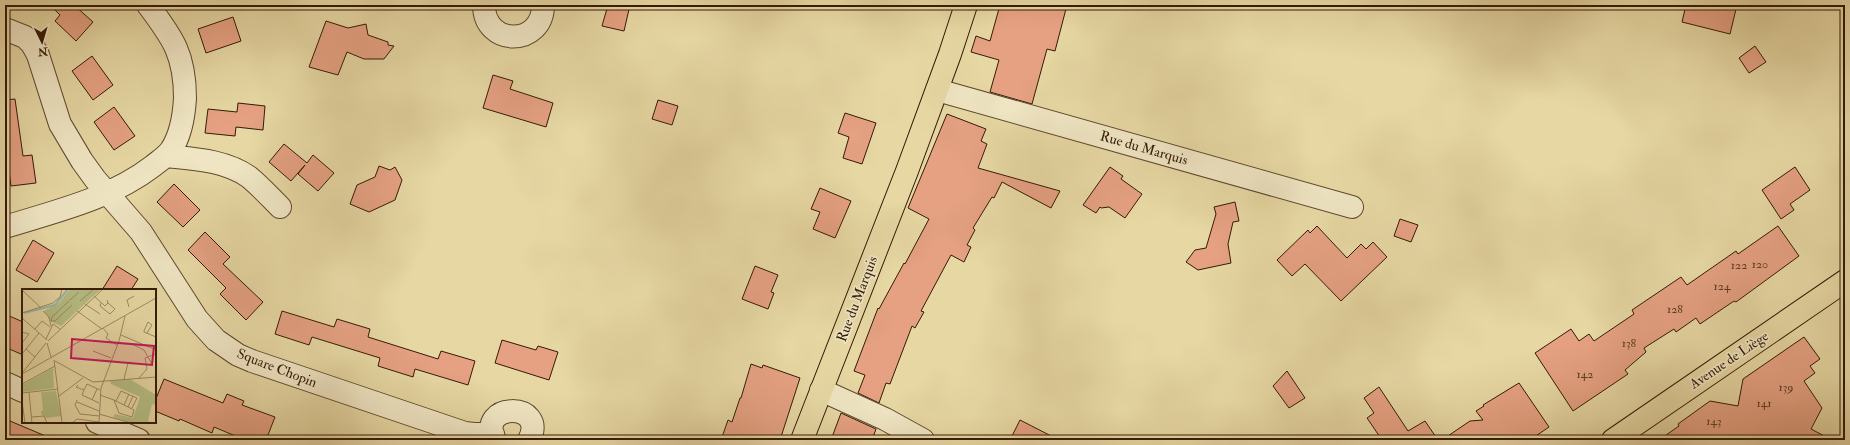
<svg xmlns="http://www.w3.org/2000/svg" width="1850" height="445" font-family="'IM FELL Double Pica',serif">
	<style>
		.building { fill: #e5a182; stroke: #341a07 }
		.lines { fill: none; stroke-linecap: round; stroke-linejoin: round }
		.minor-casing { stroke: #60492e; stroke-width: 24 }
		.major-casing { stroke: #341a07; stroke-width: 24 }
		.minor { stroke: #efe5c3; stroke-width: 22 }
		.major { stroke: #e6d7a3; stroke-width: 22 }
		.labels { text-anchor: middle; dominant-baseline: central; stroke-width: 3.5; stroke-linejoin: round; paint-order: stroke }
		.number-label { font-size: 12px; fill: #603c26 }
		.street-label { font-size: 14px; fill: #341a07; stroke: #efe5c3 }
		.inset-river { fill: none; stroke: #97b8ad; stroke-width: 2 }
		.inset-road { fill: none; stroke: #9f8b65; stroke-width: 1 }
		.view { fill: #c2185b; fill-opacity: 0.15; stroke: #c2185b; stroke-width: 2 }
		.inset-edge { fill: none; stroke: #341a07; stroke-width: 2 }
	</style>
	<rect width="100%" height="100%" fill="#e6d7a3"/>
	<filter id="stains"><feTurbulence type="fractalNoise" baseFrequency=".005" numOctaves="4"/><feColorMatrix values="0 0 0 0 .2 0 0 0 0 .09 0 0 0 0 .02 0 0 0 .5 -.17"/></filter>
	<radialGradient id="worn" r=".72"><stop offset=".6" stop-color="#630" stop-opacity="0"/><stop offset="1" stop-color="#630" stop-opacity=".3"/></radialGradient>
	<path class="building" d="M 50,5 L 74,5 L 93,22 L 76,41 L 55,21 L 60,15 Z
		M 608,5 L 630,5 L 624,31 L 602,26 Z
		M 1000,5 L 1067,5 L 1055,51 L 1047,49 L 1032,104 L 990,92 L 999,60 L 971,52 L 976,36 L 990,41 Z
		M 1686,5 L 1737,5 L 1730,34 L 1682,22 Z
		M 233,17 L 241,41 L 206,53 L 198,29 Z
		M 326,21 L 348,28 L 366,24 L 368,35 L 388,42 L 388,45 L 394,46 L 384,59 L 364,59 L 347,52 L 338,75 L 309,67 Z
		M 1755,46 L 1766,62 L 1749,73 L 1739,58 Z
		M 92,56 L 113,85 L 93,100 L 72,71 Z
		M 493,75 L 513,81 L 510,89 L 553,103 L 546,127 L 483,108 Z
		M 15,99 L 23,156 L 32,155 L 36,183 L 11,186 L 7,158 L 5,158 L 5,100 Z
		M 658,100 L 678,106 L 672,125 L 652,119 Z
		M 238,103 L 265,106 L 263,130 L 236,127 L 235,136 L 205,133 L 208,109 L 237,112 Z
		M 114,107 L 135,136 L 114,150 L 94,122 Z
		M 845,113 L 876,123 L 862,164 L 843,158 L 849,137 L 838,133 Z
		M 947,114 L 986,129 L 981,141 L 987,144 L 978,168 L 1060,191 L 1051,208 L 1002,182 L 994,198 L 992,197 L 973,228 L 975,230 L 967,245 L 971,247 L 964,262 L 951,255 L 921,311 L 924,312 L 915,328 L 912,326 L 890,384 L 886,383 L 879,403 L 858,393 L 865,375 L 854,371 L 878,308 L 879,309 L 904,263 L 905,264 L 929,219 L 908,208 Z
		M 284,144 L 307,163 L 313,155 L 334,173 L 318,191 L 298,174 L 305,165 L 291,181 L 269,162 Z
		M 379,166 L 390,170 L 395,167 L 402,180 L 395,200 L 369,212 L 350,204 L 357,185 L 375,177 Z
		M 1110,167 L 1123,176 L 1121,179 L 1142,194 L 1125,218 L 1109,207 L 1101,208 L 1100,207 L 1096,213 L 1083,205 Z
		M 1795,167 L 1810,190 L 1790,204 L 1794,210 L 1781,219 L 1762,190 Z
		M 174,184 L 200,210 L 183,227 L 157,202 Z
		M 820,188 L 851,201 L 835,238 L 813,229 L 820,212 L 811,209 Z
		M 1235,202 L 1239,221 L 1233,222 L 1228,244 L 1231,263 L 1198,270 L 1186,262 L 1195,250 L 1206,248 L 1216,214 L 1214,207 Z
		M 1400,219 L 1418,225 L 1411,242 L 1394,236 Z
		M 1317,226 L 1347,258 L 1361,244 L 1366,249 L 1373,242 L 1387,257 L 1341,301 L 1305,264 L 1292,276 L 1277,260 L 1308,230 L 1310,233 Z
		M 1778,226 L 1799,256 L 1736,302 L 1734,301 L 1700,324 L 1696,318 L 1676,332 L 1674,329 L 1644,348 L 1646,352 L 1625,370 L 1628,374 L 1573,411 L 1535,353 L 1571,329 L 1579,341 L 1589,334 L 1594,341 L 1634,314 L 1632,310 L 1681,277 L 1687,285 L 1736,251 L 1738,254 Z
		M 205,232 L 230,257 L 223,264 L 263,302 L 246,320 L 220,294 L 226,288 L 188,250 Z
		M 33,240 L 54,253 L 37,282 L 16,270 Z
		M 117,266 L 138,279 L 131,290 L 102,290 Z
		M 755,266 L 778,275 L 771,292 L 774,293 L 768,309 L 742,299 Z
		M 282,311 L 334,327 L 337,319 L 370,329 L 368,337 L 438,359 L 441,351 L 475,361 L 468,385 L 415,369 L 413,377 L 378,366 L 380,358 L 312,337 L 309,345 L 275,334 Z
		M 5,314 L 23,322 L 23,355 L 5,347 Z
		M 1804,337 L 1820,359 L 1810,366 L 1815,373 L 1804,381 L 1822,408 L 1811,429 L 1832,440 L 1659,440 L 1679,426 L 1678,424 L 1710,401 L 1738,406 L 1743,379 Z
		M 502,340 L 536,350 L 538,346 L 558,352 L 549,380 L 495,363 Z
		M 751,364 L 762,368 L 763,365 L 800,378 L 780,440 L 721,440 L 728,420 L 732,422 L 740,398 L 741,398 Z
		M 1287,371 L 1305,398 L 1289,408 L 1273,386 Z
		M 164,379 L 223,403 L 227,394 L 244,401 L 242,405 L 275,417 L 266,440 L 245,440 L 214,427 L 212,433 L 180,419 L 179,421 L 155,411 L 155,401 Z
		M 1519,383 L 1549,427 L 1530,440 L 1442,440 L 1470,421 L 1483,420 L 1476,411 L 1484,406 L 1483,405 Z
		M 1379,387 L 1408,431 L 1425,421 L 1438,440 L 1382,440 L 1367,418 L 1374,413 L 1364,398 Z
		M 841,413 L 876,429 L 872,440 L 831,440 Z
		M 1020,420 L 1059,440 L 1010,440 Z
		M 10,421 L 55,440 L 5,440 L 5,433 Z"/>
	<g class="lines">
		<defs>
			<path id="minor" d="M 484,5 C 484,47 543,47 543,5
				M 5,29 L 25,37 L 32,44 L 38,55 L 60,124 L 82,161 L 95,179 L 141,232 L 197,319 L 216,340 L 238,355 L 252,361 L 465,433 L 474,434 L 493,434
				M 937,90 L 1352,207
				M 166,156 C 194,159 225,160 249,177 C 260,186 270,197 280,207
				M 5,227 C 56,211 110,199 153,166 C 159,161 166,157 171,150 C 181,135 184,116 185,98 C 185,55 173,38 148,5
				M 5,383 L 23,391
				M 821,390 L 885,419 L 923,440
				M 97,422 L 139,440
				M 495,440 C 475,402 549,401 529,440"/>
			<path id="major" d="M 802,440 L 907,171 L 950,54 L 966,5
				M 1613,440 L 1845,281"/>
		</defs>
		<use href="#minor" class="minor-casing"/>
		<use href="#major" class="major-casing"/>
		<use href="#minor" class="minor"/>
		<use href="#major" class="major"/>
	</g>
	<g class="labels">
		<g class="number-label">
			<text x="1760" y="264">120</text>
			<text x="1739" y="265">122</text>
			<text x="1722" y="286">124</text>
			<text x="1675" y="309">128</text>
			<text x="1629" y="343">138</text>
			<text x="1585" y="374">142</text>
			<text x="1786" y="387">139</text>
			<text x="1764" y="403">141</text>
			<text x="1714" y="421">143</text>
		</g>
		<g class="street-label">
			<text transform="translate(1144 148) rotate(16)">Rue du Marquis</text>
			<text transform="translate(857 299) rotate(-69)">Rue du Marquis</text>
			<text transform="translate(1729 360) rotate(-34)">Avenue de Liège</text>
			<text transform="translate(277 368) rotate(21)">Square Chopin</text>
		</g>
	</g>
	<g transform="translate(22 289)">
		<rect width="134" height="134" fill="#e6d7a3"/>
		<path d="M 48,0 L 79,0 L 39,37 L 28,32 L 22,22 L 37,14 ZM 31,79 L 32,99 L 0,103 L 0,96 ZM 108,90 L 134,106 L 134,116 L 130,115 L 126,132 L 130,134 L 107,134 L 91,128 L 93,125 L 111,129 L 118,108 L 89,95 L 88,92 ZM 34,102 L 39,127 L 25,129 L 19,125 L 19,122 L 21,121 L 19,103 Z" fill="#b6be85"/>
		<path class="inset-river" d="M 2,24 L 33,16 L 46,0"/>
		<path class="inset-road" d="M 0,1 L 19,19M 72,7 L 83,17 L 86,14 L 85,11M 48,11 L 57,3M 47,12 L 30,28 L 29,32 L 33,32 L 50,16M 58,12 L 72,0M 79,14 L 78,17 L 88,25 L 93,20 L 86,14M 63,15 L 78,25M 107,18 L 105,11 L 112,7M 21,22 L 27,28 L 29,37M 55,22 L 80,40M 0,24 L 31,14 L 38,8 L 40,0M 0,29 L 25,51M 81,39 L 86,45 L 84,49 L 95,56M 13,40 L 20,32 L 28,38M 0,43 L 7,45 L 0,54M 125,44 L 130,36 L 126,33 L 122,42 L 122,43 L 134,48M 99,46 L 134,61M 24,50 L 31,35 L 38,40M 26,52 L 81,0M 25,54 L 29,68M 110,55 L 122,61 L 130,75M 4,60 L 13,68M 71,62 L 89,69M 0,65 L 17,44M 32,71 L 40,134M 33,72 L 71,93 L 134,88M 1,83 L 24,54M 0,85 L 134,9M 117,89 L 125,80 L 123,69 L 134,65M 102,90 L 106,74 L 108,73 L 107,75M 0,95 L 33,77M 56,96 L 54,98 L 62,101 L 65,95 L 78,101M 62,101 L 60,106 L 77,114M 7,103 L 10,134M 0,104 L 36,100M 78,106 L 92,111 L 112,121 L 110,128 L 97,124 L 92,111M 37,107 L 61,89M 55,111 L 53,116 L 58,125M 70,111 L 75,100M 0,112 L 3,134M 94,112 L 99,102 L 115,109 L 110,119M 55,113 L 77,122M 102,116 L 107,105M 106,118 L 111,107M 58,125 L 77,127M 77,125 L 109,134M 10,128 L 22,127 L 25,134M 50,134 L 55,130 L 77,133M 77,134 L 79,99 L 97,52 L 103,27"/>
		<path class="view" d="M 50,50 L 132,57 L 130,76 L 49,69 Z"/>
		<rect width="134" height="134" class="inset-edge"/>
	</g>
	<rect width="1850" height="445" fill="none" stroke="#e6d7a3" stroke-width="20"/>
	<rect x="6" y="6" width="1838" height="433" fill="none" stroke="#341a07" stroke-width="2"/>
	<rect x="10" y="10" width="1830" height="425" fill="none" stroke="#341a07"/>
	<g transform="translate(42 42) rotate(175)" stroke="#efe5c3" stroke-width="3" paint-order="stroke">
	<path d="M0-3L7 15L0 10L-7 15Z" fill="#341a07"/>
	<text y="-6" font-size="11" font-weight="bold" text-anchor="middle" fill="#341a07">N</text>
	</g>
	<rect width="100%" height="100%" filter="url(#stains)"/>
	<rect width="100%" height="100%" fill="url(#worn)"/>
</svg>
